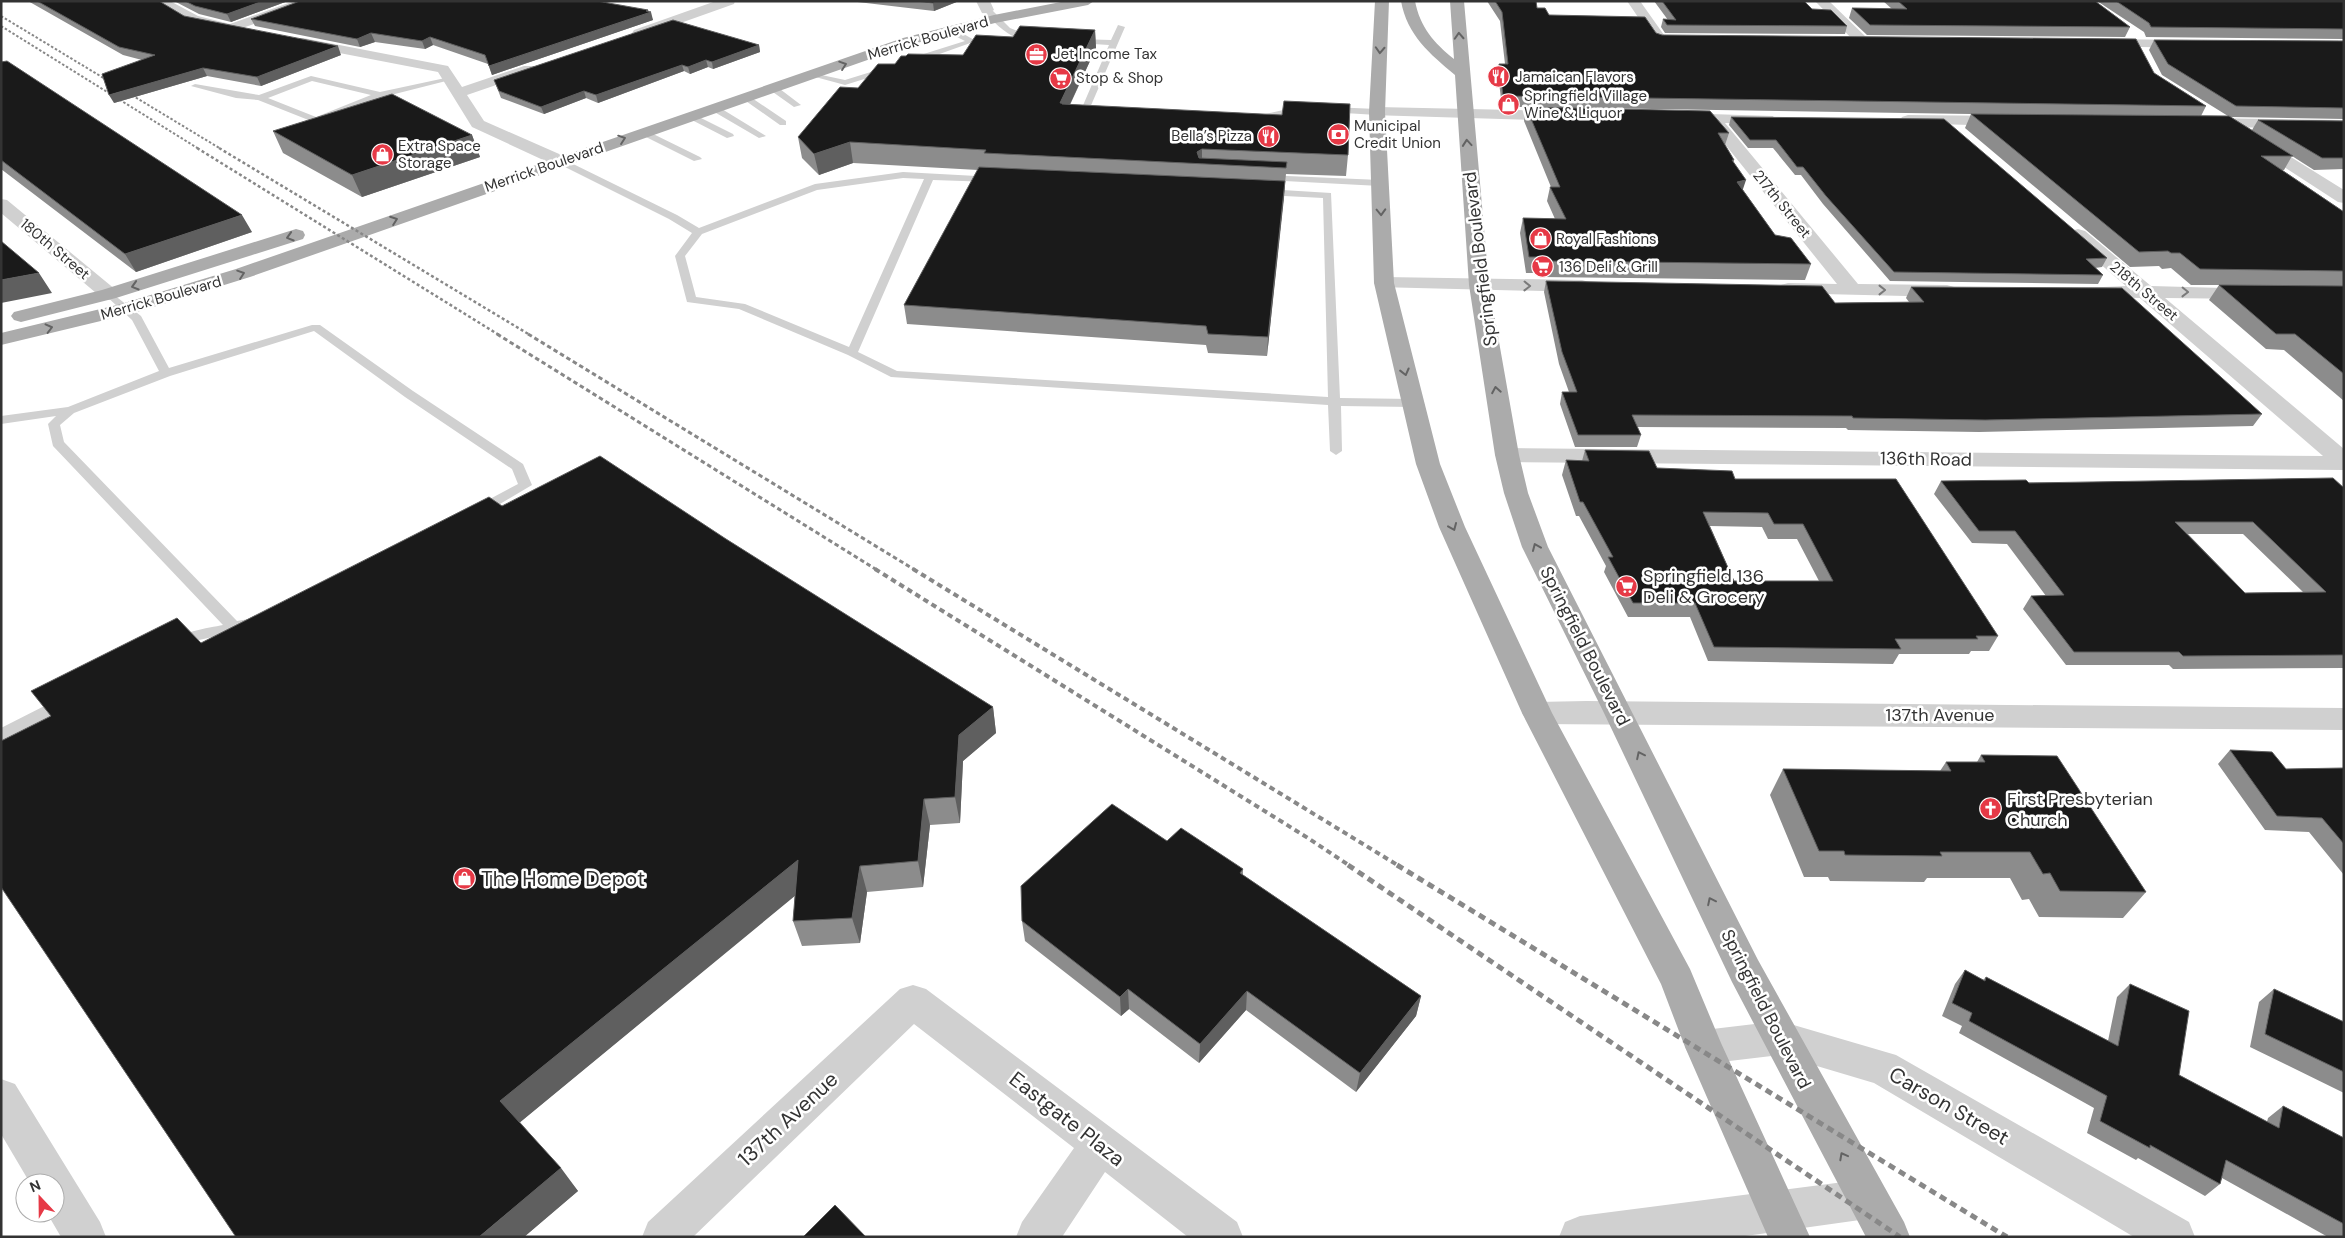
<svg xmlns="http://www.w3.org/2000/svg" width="2345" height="1238" font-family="'DM Sans',sans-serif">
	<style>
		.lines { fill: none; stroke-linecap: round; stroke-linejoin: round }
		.lane { fill: #d0d0d0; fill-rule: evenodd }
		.street { fill: #d0d0d0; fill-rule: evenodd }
		.primary { fill: #ababab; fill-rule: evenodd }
		.rail-far4 { stroke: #888; stroke-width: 2; stroke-dasharray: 2.5 2; stroke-linecap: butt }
		.rail-far3 { stroke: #888; stroke-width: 2.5; stroke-dasharray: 3 2.5; stroke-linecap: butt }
		.rail-far2 { stroke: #888; stroke-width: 3; stroke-dasharray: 4.5 3; stroke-linecap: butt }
		.rail-far1 { stroke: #888; stroke-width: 4; stroke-dasharray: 5.5 4; stroke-linecap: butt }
		.rail { stroke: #888; stroke-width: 5; stroke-dasharray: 7 5; stroke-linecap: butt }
		.wall { fill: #8c8c8c; fill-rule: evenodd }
		.shaded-wall { fill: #5f5f5f }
		.building { fill: #1a1a1a; stroke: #5f5f5f; fill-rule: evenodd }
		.oneway { stroke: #636363 }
		.oneway2 { stroke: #7a7a7a }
		.labels { text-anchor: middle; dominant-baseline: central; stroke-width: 5; stroke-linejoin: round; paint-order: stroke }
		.far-street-label { font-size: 15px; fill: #333; stroke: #fff }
		.far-poi-label { font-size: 15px; fill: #333; stroke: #fff; text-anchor: start }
		.street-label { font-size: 18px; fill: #333; stroke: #fff }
		.poi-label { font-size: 18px; fill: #333; stroke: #fff; text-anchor: start }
		.near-poi-label { font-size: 21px; fill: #333; stroke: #fff; text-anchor: start }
		.near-street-label { font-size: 21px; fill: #333; stroke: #fff }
	</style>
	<rect width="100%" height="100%" fill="#fff"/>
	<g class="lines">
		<path class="lane" d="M 984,8 L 990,8 L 1010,28 L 1038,39 C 1022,50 994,23 984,12 Z
			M 1118,25 L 1125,27 L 1089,110 L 1089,113 L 1099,118 L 1095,121 L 1082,116 L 1081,110 L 1109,45 L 1077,43 L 1073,41 L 1077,39 L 1111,40 Z
			M 947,28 L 953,28 L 976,41 L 917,62 L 911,62 L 911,58 L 965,41 L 947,32 Z
			M 887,67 L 891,69 L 890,71 L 845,85 L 808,75 L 812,73 L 845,80 Z
			M 311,76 L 380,92 L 450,77 L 454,79 L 383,97 L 316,123 L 258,100 L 236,98 L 191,86 L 195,84 L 259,95 ZM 312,81 L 371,95 L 316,117 L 268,98 Z
			M 770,86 L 776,86 L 801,105 L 794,107 L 770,90 Z
			M 746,94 L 786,121 L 786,125 L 780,125 L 743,99 L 742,97 Z
			M 711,106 L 717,106 L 766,136 L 759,138 L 711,110 Z
			M 1301,106 L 1304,107 L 1304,111 L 1247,122 L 1243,119 Z
			M 1331,107 L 1377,109 L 1381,112 L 1377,115 L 1328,112 L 1327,110 Z
			M 691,113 L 733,134 L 734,136 L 727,138 L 688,118 L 687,116 Z
			M 643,129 L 700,157 L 702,159 L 694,161 L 640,134 L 639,132 Z
			M 557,159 L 563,159 L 677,215 L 699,228 L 815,184 L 903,172 L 995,177 L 997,179 L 992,182 L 933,180 L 858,352 L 897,371 L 1328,397 L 1323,198 L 1265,195 L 1260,192 L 1265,189 L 1331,193 L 1340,398 L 1413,399 L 1419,403 L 1413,407 L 1341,406 L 1342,451 L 1336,455 L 1330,451 L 1328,405 L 891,377 L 848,355 L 739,309 L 687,302 L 675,256 L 692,233 L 669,219 L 557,163 ZM 903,178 L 924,179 L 849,347 L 745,304 L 696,297 L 685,256 L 702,234 L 817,190 Z
			M 1266,175 L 1380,180 L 1385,183 L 1380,186 L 1263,180 L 1263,176 Z
			M 109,291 L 141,316 L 169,368 L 312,325 L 320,325 L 413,391 L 523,464 L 532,485 L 483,514 L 473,514 L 471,511 L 473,508 L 518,484 L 512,469 L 405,397 L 314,331 L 170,376 L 74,413 L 60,425 L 64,442 L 237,621 L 249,619 L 254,620 L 257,624 L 254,628 L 199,640 L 176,650 L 171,649 L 168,645 C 176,632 209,628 223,625 L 53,446 L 48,424 L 56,416 L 1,424 L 1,416 L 68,407 L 159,371 L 132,320 L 104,294 Z
			M 66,695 L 72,697 L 74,701 L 72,705 L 1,742 L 1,728 Z"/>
		<path class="street" d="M 153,1 L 170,1 L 198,16 L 230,24 L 294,1 L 313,1 L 312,4 L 231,32 L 188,22 Z
			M 716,1 L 735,1 L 734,4 L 644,36 L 634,36 L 632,33 L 634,30 Z
			M 976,1 L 990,1 L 994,10 L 987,14 L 982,13 Z
			M 1627,1 L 1640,1 L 1664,35 L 1690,36 L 1697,40 L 1690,44 L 1655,42 Z
			M 1815,1 L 1829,1 L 1867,38 L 1869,41 L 1867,44 L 1857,44 Z
			M 303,38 L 448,66 L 462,87 L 524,66 L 534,66 L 536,69 L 534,72 L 467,95 L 484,121 L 566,157 L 568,161 L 566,165 L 554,165 L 472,127 L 438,72 L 298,45 L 296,42 L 298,39 Z
			M 2100,39 L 2190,40 L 2197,44 L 2190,48 L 2095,46 L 2093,43 L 2095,40 Z
			M 1377,107 L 1562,111 L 1568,113 L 1570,116 L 1568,119 L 1562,121 L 1371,115 L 1369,112 L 1371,109 Z
			M 1678,113 L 1773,116 L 1775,119 L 1773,122 L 1767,124 L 1725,123 L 1858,284 L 1947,285 L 1954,287 L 1957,291 L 1954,295 L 1947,297 L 1781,293 L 1778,289 L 1781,285 L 1788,283 L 1837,284 L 1708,123 L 1672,121 L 1670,118 L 1672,115 Z
			M 1908,115 L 2005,116 L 2011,118 L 2013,121 L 2011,124 L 2005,126 L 1902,123 L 1900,120 L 1902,117 Z
			M 2203,118 L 2344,120 L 2344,130 L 2197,126 L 2195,123 L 2197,120 Z
			M 2256,137 L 2262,139 L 2344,190 L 2344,203 L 2338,202 L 2250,145 L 2248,142 L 2250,139 Z
			M 1,199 L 7,200 L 116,290 L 119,294 L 116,298 L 109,300 L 102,298 L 1,213 Z
			M 2078,229 L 2085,231 L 2151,286 L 2259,289 L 2262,293 L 2259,297 L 2252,299 L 2165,298 L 2344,449 L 2344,470 L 1507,462 L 1499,460 L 1495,455 L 1499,450 L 1507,448 L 2323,456 L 2140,298 L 2081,296 L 2078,292 L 2081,288 L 2126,286 L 2071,239 L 2069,235 L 2071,231 Z
			M 1384,277 L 1582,280 L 1589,282 L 1592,286 L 1589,290 L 1582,292 L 1377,287 L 1374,283 L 1377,279 Z
			M 1586,701 L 2344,708 L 2344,730 L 1537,724 L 1527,721 L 1522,713 L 1527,705 L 1537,702 Z
			M 913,985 L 926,989 L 1237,1222 L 1243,1237 L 1188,1237 L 1105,1172 L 1062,1237 L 1016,1237 L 1022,1222 L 1074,1148 L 914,1024 L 693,1237 L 642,1237 L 648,1222 L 900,989 Z
			M 1780,1021 L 1896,1055 L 2189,1222 L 2195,1237 L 2134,1237 L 1874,1083 L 1780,1055 L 1704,1064 L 1691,1059 L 1685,1047 L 1691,1035 L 1704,1030 Z
			M 1,1079 L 15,1084 L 100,1222 L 106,1237 L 61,1237 L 47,1213 L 55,1213 L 55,1183 L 30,1183 L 1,1134 Z
			M 1867,1179 L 1881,1185 L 1887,1199 L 1881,1213 L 1867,1219 L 1738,1237 L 1559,1237 L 1565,1222 L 1580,1216 Z"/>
		<path class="primary" d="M 1066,1 L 1094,1 L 1088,5 L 995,23 L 913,44 L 250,277 L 134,313 L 1,345 L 1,333 L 121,304 L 236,269 L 903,38 L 994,15 Z
			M 1375,1 L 1389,1 L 1385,112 L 1394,283 L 1440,464 L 1465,527 L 1552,713 L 1690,969 L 1721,1043 L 1810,1237 L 1768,1237 L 1685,1047 L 1661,984 L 1522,713 L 1439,527 L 1416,464 L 1374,283 L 1369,112 Z
			M 1401,1 L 1415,1 C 1420,27 1434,43 1454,59 L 1450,1 L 1464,1 L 1489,285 L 1519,455 L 1528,493 L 1548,547 L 1758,960 L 1904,1222 L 1910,1237 L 1866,1237 L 1732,982 L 1604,713 L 1522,547 L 1504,493 L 1495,455 L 1469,285 L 1455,75 C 1430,54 1407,35 1401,1 Z
			M 296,229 L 303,231 L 305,235 L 303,239 L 116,298 L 21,322 L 14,320 L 11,316 L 14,312 L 102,290 Z"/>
		<path class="rail-far4" d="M 1,16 L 221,149
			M 1,26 L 199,149"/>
		<path class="rail-far3" d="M 197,148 L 499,335
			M 219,148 L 530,335"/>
		<path class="rail-far2" d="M 497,334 L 877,570
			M 528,334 L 915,570"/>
		<path class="rail-far1" d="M 875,569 L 1308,838 L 1350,866
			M 913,569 L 1399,866"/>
		<path class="rail" d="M 1348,865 L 1900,1237
			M 1397,865 L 2007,1237"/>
	</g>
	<path class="wall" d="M 28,1 L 159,1 L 184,16 L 341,55 L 261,86 L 207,76 L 114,103 L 142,60 L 123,55 Z
		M 174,1 L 288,1 L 231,22 L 199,14 Z
		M 849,1 L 959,1 L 934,11 Z
		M 1487,1 L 1536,1 L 1537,8 L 1549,15 L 1656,33 L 1662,35 L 2154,73 L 2206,106 L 2201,116 L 2228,116 L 2162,75 L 2149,50 L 2154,40 L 2344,41 L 2344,119 L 2231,117 L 2252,130 L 2258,120 L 2344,121 L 2344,169 L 2314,170 L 2292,156 L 2284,170 L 2282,170 L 2344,212 L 2344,401 L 2284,350 L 2266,349 L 2209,300 L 2219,285 L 2191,285 L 2171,268 L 2162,269 L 2159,266 L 2130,267 L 1965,128 L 1971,114 L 2042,115 L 1590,108 L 1729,133 L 1725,145 L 1734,160 L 1733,163 L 1743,190 L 1775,235 L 1811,264 L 1805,280 L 1541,277 L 1540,273 L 1526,273 L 1520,233 L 1523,218 L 1555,219 L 1547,201 L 1550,187 L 1551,187 L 1524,121 L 1526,107 L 1502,107 L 1498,74 L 1499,64 L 1505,64 L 1500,21 Z
		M 1654,1 L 1804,1 L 1812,9 L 1847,26 L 1845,34 L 1665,33 L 1661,27 L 1663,19 L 1668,20 Z
		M 1883,1 L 2095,1 L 2130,27 L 2125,37 L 1867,35 L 1849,18 L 1852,8 L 1892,9 Z
		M 2097,1 L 2344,1 L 2344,39 L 2146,37 L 2144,32 Z
		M 648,10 L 653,20 L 492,75 L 488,64 L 433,45 L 425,49 L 375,42 L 360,47 L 255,26 L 251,19 Z
		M 1095,30 L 1096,48 L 1070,105 L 1348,155 L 1346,176 L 1286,174 L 1267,356 L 1208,353 L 1206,345 L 907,324 L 904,305 L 978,170 L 853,163 L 819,175 L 802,158 L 798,137 L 858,88 L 895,64 L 906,56 L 963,55 L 1013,37 Z
		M 759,45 L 760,52 L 713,69 L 708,67 L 690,74 L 684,71 L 598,103 L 586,98 L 544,114 L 501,98 L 494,80 Z
		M 1,62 L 252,232 L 136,272 L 1,169 Z
		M 1731,117 L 2107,258 L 2102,267 L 2095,268 L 2103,275 L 2098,284 L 1890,281 L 1823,204 L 1801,175 L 1795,175 L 1773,148 L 1748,148 L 1729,125 Z
		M 273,131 L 472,135 L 480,157 L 362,197 L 283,153 Z
		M 1546,281 L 1835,303 L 1909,302 L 1906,298 L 1911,287 L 2262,414 L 2253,426 L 1979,432 L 1848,430 L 1846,428 L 1637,427 L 1641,435 L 1637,447 L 1575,447 L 1560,404 L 1562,392 L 1569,392 L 1559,364 L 1544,292 Z
		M 1585,450 L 1657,468 L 1735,479 L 1998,636 L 1989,651 L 1971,651 L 1969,654 L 1899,654 L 1893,664 L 1708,661 L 1690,617 L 1628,617 L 1604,572 L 1606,566 L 1579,516 L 1576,516 L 1562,475 L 1566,460 L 1582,461 ZM 1710,526 L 1762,527 L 1768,539 L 1797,539 L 1819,581 L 1734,581 Z
		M 1941,481 L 2344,488 L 2344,668 L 2173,669 L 2169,665 L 2066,665 L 2023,609 L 2031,596 L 2046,596 L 2007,544 L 1972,543 L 1934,494 ZM 2188,534 L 2243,534 L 2303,592 L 2245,593 Z
		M 502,506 L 726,539 L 993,707 L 996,733 L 963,761 L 960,823 L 930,825 L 923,887 L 867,892 L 860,943 L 802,946 L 793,921 L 795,895 L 520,1122 L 578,1191 L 524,1237 L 201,643 Z
		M 2230,750 L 2286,769 L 2344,768 L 2344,875 L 2309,832 L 2265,830 L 2218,764 Z
		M 1981,755 L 2146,892 L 2123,918 L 2039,917 L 2029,899 L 2022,900 L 2010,878 L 1927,878 L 1924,882 L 1830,881 L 1828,877 L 1804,877 L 1770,795 L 1783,769 L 1940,771 L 1946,762 L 1977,762 Z
		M 1167,841 L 1243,869 L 1243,875 L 1421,996 L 1416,1016 L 1356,1092 L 1246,1010 L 1199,1063 L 1129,1009 L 1121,1016 L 1025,941 L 1022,921 Z
		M 1965,970 L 1983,980 L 1986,977 L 2108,1041 L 2117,997 L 2130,984 L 2179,1075 L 2267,1122 L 2268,1118 L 2283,1106 L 2344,1138 L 2344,1237 L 2328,1237 L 2222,1178 L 2220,1184 L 2205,1196 L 2138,1158 L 2136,1160 L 2087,1133 L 2094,1108 L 1959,1033 L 1962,1026 L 1942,1016 L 1955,984 Z
		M 2274,989 L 2344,1022 L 2344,1093 L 2250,1047 L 2259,1002 Z"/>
	<path class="shaded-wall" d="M 263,1 L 288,1 L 231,22 L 227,14 Z
		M 938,1 L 959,1 L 934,11 L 933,3 Z
		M 648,10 L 649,13 L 651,12 L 653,20 L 492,75 L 489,66 Z
		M 1095,30 L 1096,48 L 1063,119 L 1060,103 Z
		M 371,33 L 375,42 L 360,47 L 357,39 Z
		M 430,37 L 433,45 L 425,49 L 422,41 Z
		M 759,45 L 760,52 L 713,69 L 712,62 Z
		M 338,46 L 341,55 L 261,86 L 257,77 Z
		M 706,60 L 708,67 L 690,74 L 688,67 Z
		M 682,65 L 684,71 L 598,103 L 596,95 Z
		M 203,68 L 207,76 L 114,103 L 109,95 Z
		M 584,91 L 586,98 L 544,114 L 541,107 Z
		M 472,135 L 480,157 L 362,197 L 352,175 Z
		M 850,142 L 853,163 L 819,175 L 814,154 Z
		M 1202,149 L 1202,164 L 1197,163 L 1197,152 Z
		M 1746,180 L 1741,195 L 1737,182 Z
		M 1285,181 L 1284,198 L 1267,356 L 1268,337 Z
		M 242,215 L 252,232 L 136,272 L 125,254 Z
		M 39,273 L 52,293 L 1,303 L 1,280 Z
		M 993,707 L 996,733 L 963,761 L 960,823 L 955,797 L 959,735 Z
		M 924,799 L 930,825 L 923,887 L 918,861 Z
		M 798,860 L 807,886 L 518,1124 L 500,1101 Z
		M 860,866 L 867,892 L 860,943 L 852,918 Z
		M 1128,989 L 1129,1009 L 1121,1016 L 1120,997 Z
		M 1247,991 L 1246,1010 L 1199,1063 L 1200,1044 Z
		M 1421,996 L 1416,1016 L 1356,1092 L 1360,1073 Z
		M 561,1168 L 578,1191 L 524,1237 L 479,1237 Z"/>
	<path class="building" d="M 37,1 L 159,1 L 184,16 L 338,46 L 257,77 L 203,68 L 109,95 L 102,74 L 155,55 L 119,47 Z
		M 185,1 L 263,1 L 227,14 L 195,6 Z
		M 300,1 L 597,1 L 648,10 L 646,11 L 651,12 L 489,66 L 485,55 L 430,37 L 422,41 L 371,33 L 357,39 L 251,19 Z
		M 916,1 L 938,1 L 933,3 Z
		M 1495,1 L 1536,1 L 1537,8 L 1545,8 L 1549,15 L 1645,17 L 1656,33 L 1662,35 L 2136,39 L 2154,73 L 2206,106 L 1503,96 L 1499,64 L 1508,64 L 1502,12 Z
		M 1662,1 L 1804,1 L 1812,9 L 1831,10 L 1847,26 L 1667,25 L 1663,19 L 1676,20 Z
		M 1898,1 L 2095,1 L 2130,27 L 1870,25 L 1852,8 L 1907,9 Z
		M 2116,1 L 2344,1 L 2344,29 L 2151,27 L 2149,23 Z
		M 673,20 L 759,45 L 712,62 L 706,60 L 688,67 L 682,65 L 596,95 L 584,91 L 541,107 L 499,91 L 494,80 Z
		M 1020,26 L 1095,30 L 1060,103 L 1062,103 L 1062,104 L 1282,115 L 1284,101 L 1350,104 L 1348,155 L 1202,149 L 1197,152 L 1199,158 L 1287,162 L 1286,168 L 984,153 L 986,150 L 850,142 L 814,154 L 798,137 L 840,87 L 858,88 L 878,64 L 895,64 L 901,56 L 906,56 L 908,54 L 963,55 L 976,35 L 1013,37 Z
		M 2154,40 L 2344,41 L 2344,108 L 2236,106 L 2168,64 Z
		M 7,61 L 242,215 L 125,254 L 1,160 L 1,62 Z
		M 392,94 L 472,135 L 352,175 L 273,131 Z
		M 1526,107 L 1710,111 L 1729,133 L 1718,133 L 1734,160 L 1732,160 L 1746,180 L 1737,182 L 1775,235 L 1791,238 L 1811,264 L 1544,261 L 1543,257 L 1529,257 L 1523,218 L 1566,219 L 1550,187 L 1560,187 Z
		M 1971,114 L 2229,116 L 2293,156 L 2261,156 L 2344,212 L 2344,271 L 2200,269 L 2180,253 L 2171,253 L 2168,251 L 2139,252 Z
		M 1731,117 L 1944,119 L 2107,258 L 2086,259 L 2103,275 L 1894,272 L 1826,196 L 1803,167 L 1797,167 L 1776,140 L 1750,140 Z
		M 2258,120 L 2344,121 L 2344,158 L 2322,158 Z
		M 979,167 L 1285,181 L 1268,337 L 1208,334 L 1206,326 L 904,305 Z
		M 1,241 L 39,273 L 1,280 Z
		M 1546,281 L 1822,286 L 1835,303 L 1924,302 L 1911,287 L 2122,288 L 2262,414 L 1985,420 L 1853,418 L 1852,416 L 1632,415 L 1641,435 L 1578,435 L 1562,392 L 1577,392 L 1562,352 Z
		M 2219,285 L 2344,286 L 2344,374 L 2295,334 L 2276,334 Z
		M 1585,450 L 1649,451 L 1657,468 L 1732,471 L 1735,479 L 1896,479 L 1998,636 L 1976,636 L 1978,639 L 1895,639 L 1901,649 L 1714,647 L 1695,603 L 1633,603 L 1608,557 L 1613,557 L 1583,502 L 1580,502 L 1566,460 L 1589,461 ZM 1703,512 L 1768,513 L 1774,524 L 1803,524 L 1833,581 L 1734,581 Z
		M 600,456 L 726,539 L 993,707 L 959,735 L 955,797 L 924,799 L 918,861 L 860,866 L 852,918 L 793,921 L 798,860 L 500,1101 L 561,1168 L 479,1237 L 236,1237 L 1,887 L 1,741 L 51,716 L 31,691 L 177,618 L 201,643 L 489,497 L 502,506 Z
		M 2333,478 L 2344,488 L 2344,655 L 2183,656 L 2179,652 L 2074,652 L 2031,596 L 2064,595 L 2015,531 L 1979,531 L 1941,481 L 2026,480 L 2029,483 ZM 2175,522 L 2253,522 L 2326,592 L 2245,593 Z
		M 2230,750 L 2272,752 L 2286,769 L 2344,768 L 2344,844 L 2322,818 L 2277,816 Z
		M 1981,755 L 2057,756 L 2146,892 L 2060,891 L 2050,873 L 2043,874 L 2030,852 L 1940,852 L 1942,856 L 1845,855 L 1844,851 L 1819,851 L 1783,769 L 1951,771 L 1946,762 L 1985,762 Z
		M 1112,804 L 1167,841 L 1181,828 L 1243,869 L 1240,873 L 1421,996 L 1360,1073 L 1247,991 L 1200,1044 L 1128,989 L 1120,997 L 1022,921 L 1021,886 Z
		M 1965,970 L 1985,981 L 1986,977 L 2118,1046 L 2130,984 L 2189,1011 L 2179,1075 L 2279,1128 L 2283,1106 L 2344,1138 L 2344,1224 L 2226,1160 L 2220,1184 L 2150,1145 L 2150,1148 L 2100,1121 L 2107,1096 L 1969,1021 L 1972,1013 L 1952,1003 Z
		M 2274,989 L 2344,1022 L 2344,1072 L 2265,1034 Z
		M 835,1205 L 866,1237 L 803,1237 Z"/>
	<defs><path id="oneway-chevron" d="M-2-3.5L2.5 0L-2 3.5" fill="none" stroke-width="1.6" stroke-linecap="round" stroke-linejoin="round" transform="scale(1.25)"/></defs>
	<g class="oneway">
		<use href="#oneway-chevron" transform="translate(1459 36) rotate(-93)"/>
		<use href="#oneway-chevron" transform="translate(1380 50) rotate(93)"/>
		<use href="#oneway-chevron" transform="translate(843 65) rotate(-19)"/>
		<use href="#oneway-chevron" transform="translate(622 139) rotate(-19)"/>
		<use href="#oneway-chevron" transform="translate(1467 143) rotate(-95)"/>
		<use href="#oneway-chevron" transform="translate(1381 212) rotate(88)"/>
		<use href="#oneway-chevron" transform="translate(394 220) rotate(-20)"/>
		<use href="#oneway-chevron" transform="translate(290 237) rotate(163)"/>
		<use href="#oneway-chevron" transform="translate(241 274) rotate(-19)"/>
		<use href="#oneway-chevron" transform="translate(135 286) rotate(163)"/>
		<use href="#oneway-chevron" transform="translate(49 328) rotate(-14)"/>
		<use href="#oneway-chevron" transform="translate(1405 372) rotate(76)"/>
		<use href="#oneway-chevron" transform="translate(1496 390) rotate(-100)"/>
		<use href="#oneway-chevron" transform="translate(1453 527) rotate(67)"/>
		<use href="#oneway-chevron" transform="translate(1536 547) rotate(-113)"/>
		<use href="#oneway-chevron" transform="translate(1640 755) rotate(-116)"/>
		<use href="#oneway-chevron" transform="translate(1711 901) rotate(-116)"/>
		<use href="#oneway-chevron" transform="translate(1843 1156) rotate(-118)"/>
	</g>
	<g class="oneway2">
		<use href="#oneway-chevron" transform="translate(1527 286) rotate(1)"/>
		<use href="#oneway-chevron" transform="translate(1882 290)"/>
		<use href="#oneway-chevron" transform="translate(2185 292) rotate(1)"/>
	</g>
	<defs>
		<symbol id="office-disc" viewBox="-11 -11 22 22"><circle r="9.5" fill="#e63946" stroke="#fff"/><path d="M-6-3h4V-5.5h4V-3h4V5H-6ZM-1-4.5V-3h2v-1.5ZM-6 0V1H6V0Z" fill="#fff"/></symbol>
		<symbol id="restaurant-disc" viewBox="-11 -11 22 22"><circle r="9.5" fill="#e63946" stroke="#fff"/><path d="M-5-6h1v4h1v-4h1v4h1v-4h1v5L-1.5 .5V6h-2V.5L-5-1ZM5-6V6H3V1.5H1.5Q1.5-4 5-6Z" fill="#fff"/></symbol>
		<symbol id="supermarket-disc" viewBox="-11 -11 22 22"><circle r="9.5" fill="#e63946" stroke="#fff"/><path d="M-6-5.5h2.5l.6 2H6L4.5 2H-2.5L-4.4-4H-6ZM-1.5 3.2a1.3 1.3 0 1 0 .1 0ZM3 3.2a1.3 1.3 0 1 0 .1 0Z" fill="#fff"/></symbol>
		<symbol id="shop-disc" viewBox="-11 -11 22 22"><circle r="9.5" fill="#e63946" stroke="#fff"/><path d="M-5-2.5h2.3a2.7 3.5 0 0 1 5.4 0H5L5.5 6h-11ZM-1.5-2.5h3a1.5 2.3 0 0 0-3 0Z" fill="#fff"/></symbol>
		<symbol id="bank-disc" viewBox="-11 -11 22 22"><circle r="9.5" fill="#e63946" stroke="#fff"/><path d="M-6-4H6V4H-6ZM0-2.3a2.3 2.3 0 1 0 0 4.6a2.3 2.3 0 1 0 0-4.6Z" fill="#fff"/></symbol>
		<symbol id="church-disc" viewBox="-11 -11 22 22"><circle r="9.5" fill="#e63946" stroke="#fff"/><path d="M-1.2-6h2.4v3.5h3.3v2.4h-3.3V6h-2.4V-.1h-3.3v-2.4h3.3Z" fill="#fff"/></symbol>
	</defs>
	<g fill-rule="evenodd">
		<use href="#office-disc" x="1024" y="42" width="25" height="25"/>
		<use href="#restaurant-disc" x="1486" y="64" width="25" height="25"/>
		<use href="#supermarket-disc" x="1048" y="66" width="25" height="25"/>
		<use href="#shop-disc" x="1496" y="92" width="25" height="25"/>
		<use href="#bank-disc" x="1326" y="122" width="25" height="25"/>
		<use href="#restaurant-disc" x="1256" y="124" width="25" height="25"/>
		<use href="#shop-disc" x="370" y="142" width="25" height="25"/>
		<use href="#shop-disc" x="1528" y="226" width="25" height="25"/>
		<use href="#supermarket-disc" x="1530" y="254" width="25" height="25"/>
		<use href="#supermarket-disc" x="1614" y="574" width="25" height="25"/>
		<use href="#church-disc" x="1978" y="796" width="25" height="25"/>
		<use href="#shop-disc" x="452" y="866" width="25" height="25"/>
	</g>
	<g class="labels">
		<g class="far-street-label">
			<text transform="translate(928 38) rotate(-16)">Merrick Boulevard</text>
			<text transform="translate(544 167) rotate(-19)">Merrick Boulevard</text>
			<text transform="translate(1782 204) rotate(51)">217th Street</text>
			<text transform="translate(55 249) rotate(40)">180th Street</text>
			<text transform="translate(2144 291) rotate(40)">218th Street</text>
			<text transform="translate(161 298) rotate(-16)">Merrick Boulevard</text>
		</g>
		<g class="far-poi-label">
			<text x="1053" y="54">Jet Income Tax</text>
			<text x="1515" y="77">Jamaican Flavors</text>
			<text x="1076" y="78">Stop &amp; Shop</text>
			<text x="1524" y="96">Springfield Village<tspan x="1524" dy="17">Wine &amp; Liquor</tspan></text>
			<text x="1354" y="126">Municipal<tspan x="1354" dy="17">Credit Union</tspan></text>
			<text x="1252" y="136" text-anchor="end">Bella’s Pizza</text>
			<text x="398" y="146">Extra Space<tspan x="398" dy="17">Storage</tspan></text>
			<text x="1556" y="239">Royal Fashions</text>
			<text x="1559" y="267">136 Deli &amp; Grill</text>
		</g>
		<g class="street-label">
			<text transform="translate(1480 259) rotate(-97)">Springfield Boulevard</text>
			<text transform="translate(1926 459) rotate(1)">136th Road</text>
			<text transform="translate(1585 646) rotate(63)">Springfield Boulevard</text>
			<text x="1940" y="715">137th Avenue</text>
			<text transform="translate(1766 1009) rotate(63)">Springfield Boulevard</text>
		</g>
		<g class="poi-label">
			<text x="1643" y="576">Springfield 136<tspan x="1643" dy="21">Deli &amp; Grocery</tspan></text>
			<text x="2007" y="799">First Presbyterian<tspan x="2007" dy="21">Church</tspan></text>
		</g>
		<g class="near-poi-label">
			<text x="481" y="879">The Home Depot</text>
		</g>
		<g class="near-street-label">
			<text transform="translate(1949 1106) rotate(30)">Carson Street</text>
			<text transform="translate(788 1119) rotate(-43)">137th Avenue</text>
			<text transform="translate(1067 1119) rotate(38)">Eastgate Plaza</text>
		</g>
	</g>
	<rect width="2345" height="1238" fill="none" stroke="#333333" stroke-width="5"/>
	<g transform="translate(40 1198) rotate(338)"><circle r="24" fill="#ffffff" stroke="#adadad"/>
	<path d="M0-4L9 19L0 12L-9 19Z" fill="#e63946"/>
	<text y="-8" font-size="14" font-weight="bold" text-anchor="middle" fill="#333333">N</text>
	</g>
</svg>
